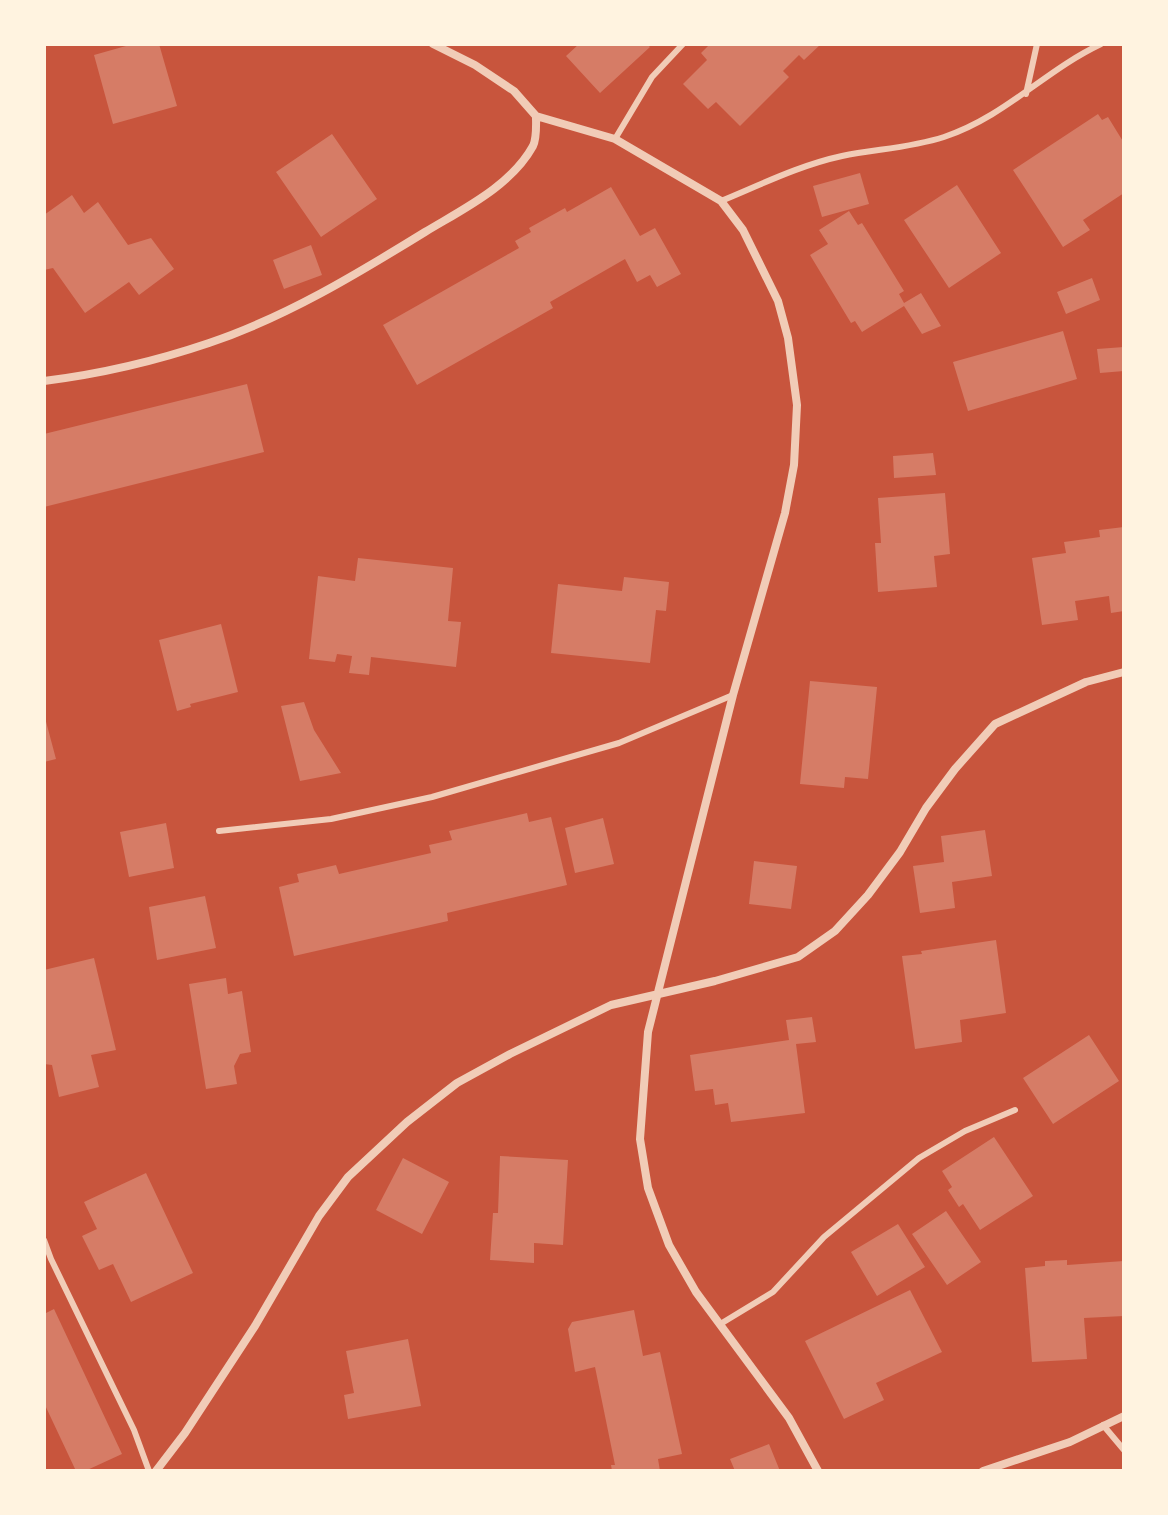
<svg xmlns="http://www.w3.org/2000/svg" width="1168" height="1515" font-family="Manrope,sans-serif">
	<style>
		.building { fill: #d67c66 }
		.lines { fill: none; stroke-linecap: round; stroke-linejoin: round }
		.service { stroke: #f1ccb7; stroke-width: 6 }
		.minor { stroke: #f1ccb7; stroke-width: 8 }
	</style>
	<rect width="100%" height="100%" fill="#c8553d"/>
	<path class="building" d="M 133,44 L 159,44 L 177,106 L 113,124 L 94,55 Z
		M 579,44 L 647,44 L 650,47 L 600,93 L 566,56 Z
		M 710,44 L 721,46 L 821,44 L 804,60 L 799,55 L 783,71 L 789,77 L 740,126 L 716,102 L 708,109 L 683,84 L 707,60 L 701,53 Z
		M 1098,114 L 1102,120 L 1108,117 L 1124,143 L 1124,193 L 1083,220 L 1090,230 L 1063,247 L 1013,170 Z
		M 332,134 L 377,199 L 321,237 L 276,172 Z
		M 860,173 L 869,204 L 822,217 L 813,186 Z
		M 957,185 L 1001,253 L 949,288 L 904,220 Z
		M 611,187 L 640,236 L 655,228 L 681,274 L 657,287 L 650,275 L 637,282 L 625,259 L 550,302 L 553,308 L 417,385 L 383,325 L 519,248 L 515,241 L 531,232 L 529,228 L 565,208 L 567,212 Z
		M 72,195 L 84,213 L 98,202 L 128,245 L 151,238 L 174,269 L 139,295 L 129,282 L 85,313 L 53,268 L 44,270 L 44,215 Z
		M 849,211 L 858,225 L 862,223 L 904,291 L 899,294 L 904,303 L 921,293 L 941,326 L 922,334 L 904,306 L 862,332 L 855,321 L 851,323 L 810,255 L 828,244 L 819,230 Z
		M 311,245 L 322,275 L 284,289 L 273,260 Z
		M 1092,278 L 1100,300 L 1066,314 L 1057,292 Z
		M 1063,331 L 1077,379 L 968,411 L 953,362 Z
		M 1124,347 L 1124,371 L 1100,373 L 1097,349 Z
		M 247,384 L 264,452 L 44,507 L 44,434 Z
		M 933,453 L 936,475 L 894,478 L 893,456 Z
		M 945,493 L 950,554 L 934,556 L 937,587 L 878,592 L 875,543 L 881,543 L 878,498 Z
		M 1124,527 L 1124,611 L 1111,613 L 1109,596 L 1075,601 L 1078,620 L 1042,625 L 1032,558 L 1066,553 L 1064,542 L 1100,537 L 1099,530 Z
		M 358,558 L 453,568 L 448,621 L 461,622 L 456,667 L 371,657 L 369,675 L 349,673 L 352,656 L 337,654 L 335,662 L 309,659 L 318,576 L 355,581 Z
		M 624,577 L 669,582 L 666,611 L 656,610 L 650,663 L 551,653 L 558,584 L 622,591 Z
		M 221,624 L 238,692 L 190,704 L 191,707 L 177,711 L 159,640 Z
		M 810,681 L 877,687 L 868,779 L 845,777 L 844,788 L 800,784 Z
		M 304,702 L 314,730 L 341,773 L 300,781 L 281,706 Z
		M 44,714 L 56,759 L 44,762 Z
		M 527,813 L 529,822 L 551,817 L 567,885 L 447,913 L 448,921 L 294,956 L 279,887 L 299,882 L 297,874 L 336,865 L 339,874 L 431,853 L 429,845 L 452,840 L 449,831 Z
		M 603,818 L 614,864 L 575,873 L 565,828 Z
		M 166,823 L 174,868 L 129,877 L 120,832 Z
		M 985,830 L 992,876 L 952,882 L 955,908 L 920,913 L 913,866 L 944,862 L 941,836 Z
		M 754,861 L 797,866 L 791,909 L 749,904 Z
		M 205,896 L 216,948 L 157,960 L 149,907 Z
		M 996,940 L 1006,1013 L 960,1020 L 962,1042 L 915,1049 L 902,956 L 922,954 L 921,951 Z
		M 94,958 L 116,1050 L 91,1055 L 99,1087 L 59,1097 L 52,1065 L 44,1064 L 44,970 Z
		M 226,978 L 228,994 L 242,991 L 251,1052 L 240,1054 L 234,1066 L 237,1084 L 206,1089 L 189,984 Z
		M 812,1017 L 816,1042 L 796,1044 L 805,1113 L 731,1122 L 728,1103 L 715,1105 L 713,1089 L 695,1091 L 690,1055 L 789,1040 L 786,1020 Z
		M 1089,1035 L 1119,1081 L 1053,1124 L 1023,1078 Z
		M 994,1137 L 1033,1196 L 980,1230 L 963,1204 L 959,1207 L 948,1190 L 952,1187 L 942,1171 Z
		M 500,1156 L 568,1160 L 563,1245 L 534,1243 L 534,1263 L 490,1260 L 493,1213 L 498,1213 Z
		M 403,1158 L 449,1182 L 422,1234 L 376,1210 Z
		M 146,1173 L 193,1273 L 131,1302 L 113,1264 L 99,1270 L 82,1236 L 97,1229 L 84,1202 Z
		M 946,1211 L 981,1262 L 947,1285 L 912,1234 Z
		M 898,1224 L 925,1267 L 877,1296 L 851,1252 Z
		M 1067,1260 L 1067,1265 L 1124,1261 L 1124,1316 L 1084,1318 L 1087,1359 L 1032,1362 L 1025,1268 L 1045,1266 L 1045,1261 Z
		M 910,1290 L 942,1352 L 876,1383 L 884,1400 L 844,1419 L 805,1341 Z
		M 54,1309 L 122,1454 L 85,1471 L 76,1471 L 44,1403 L 44,1314 Z
		M 634,1310 L 643,1356 L 660,1352 L 682,1454 L 658,1459 L 660,1471 L 612,1471 L 611,1465 L 615,1465 L 595,1367 L 575,1372 L 568,1329 L 572,1322 Z
		M 408,1339 L 421,1406 L 348,1419 L 344,1395 L 354,1393 L 346,1351 Z
		M 769,1444 L 780,1471 L 735,1471 L 730,1459 Z"/>
	<g class="lines">
		<path class="service" d="M 1026,94 L 1037,44
			M 615,139 L 652,77 L 683,44
			M 721,201 C 760,185 800,165 842,156 C 876,149 910,148 944,137 C 1006,116 1044,71 1101,44
			M 219,831 L 331,819 L 432,797 L 619,743 L 733,695
			M 44,1240 L 51,1259 L 134,1430 L 149,1471
			M 722,1323 L 773,1292 L 824,1237 L 919,1158 L 965,1131 L 1015,1110
			M 1103,1425 L 1124,1450"/>
		<path class="minor" d="M 433,44 L 475,65 L 514,91 L 536,116 L 615,139 L 721,201 L 743,230 L 778,301 L 788,338 L 797,405 L 794,465 L 785,513 L 733,695 L 648,1032 L 640,1139 L 648,1188 L 669,1245 L 696,1292 L 789,1418 L 818,1471
			M 44,381 C 100,374 156,361 209,343 C 286,317 357,274 425,232 C 463,209 511,186 533,146 C 537,138 536,125 536,116
			M 156,1471 L 185,1433 L 255,1326 L 319,1216 L 348,1177 L 407,1122 L 457,1083 L 510,1054 L 611,1005 L 715,981 L 798,957 L 835,931 L 868,895 L 900,852 L 926,808 L 955,769 L 995,724 L 1086,682 L 1124,672
			M 983,1471 L 1070,1442 L 1124,1416"/>
	</g>
	<rect width="1168" height="1515" fill="none" stroke="#fff3e0" stroke-width="92"/>
</svg>
